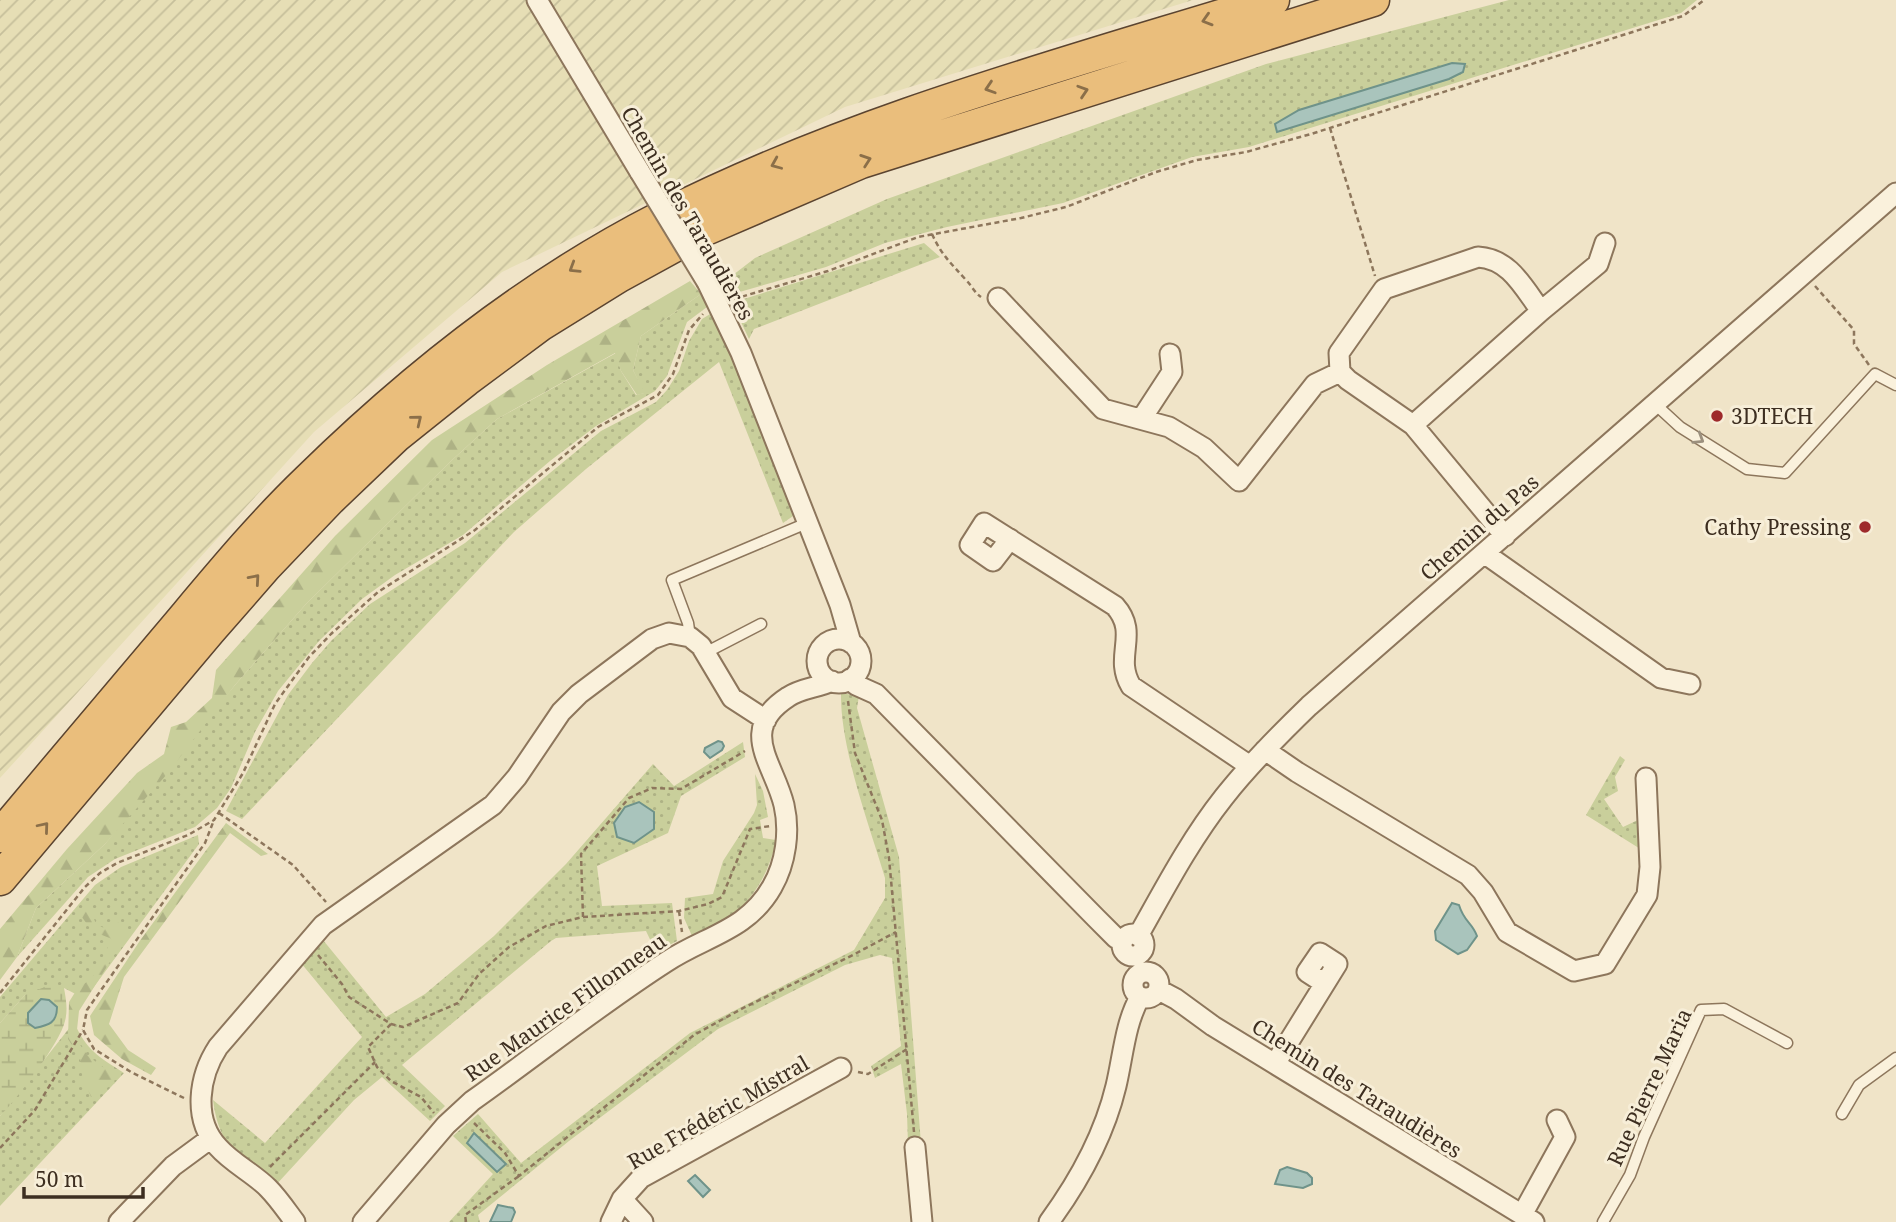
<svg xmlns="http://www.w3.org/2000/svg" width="1896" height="1222" font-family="'Noto Serif',serif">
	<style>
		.farmland { fill: url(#farmland-furrows) }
		.grass { fill: url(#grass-dots) }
		.forest { fill: url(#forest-firs) }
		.wetland { fill: url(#wetland-marsh) }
		.water { fill: #a9c4bc; stroke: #6f938a; stroke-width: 2 }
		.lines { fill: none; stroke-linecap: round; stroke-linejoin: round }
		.service-casing { stroke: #8d765c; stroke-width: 13 }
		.minor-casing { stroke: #8d765c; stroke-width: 23 }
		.trunk-casing { stroke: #5b4430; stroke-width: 35 }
		.path { stroke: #8d765c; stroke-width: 2.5; stroke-dasharray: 5 3.5; stroke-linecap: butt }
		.service { stroke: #faf1dc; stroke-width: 10 }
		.minor { stroke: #faf1dc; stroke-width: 19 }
		.trunk { stroke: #eabe7c; stroke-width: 32 }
		.minor-bridge-casing { stroke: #8d765c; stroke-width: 23; stroke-linecap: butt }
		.minor-bridge { stroke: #faf1dc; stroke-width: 19 }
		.oneway { stroke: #8b6f49 }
		.oneway2 { stroke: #9c907e }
		.poi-dot { fill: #9e2a2b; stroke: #f7eed8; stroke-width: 2.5 }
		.labels { text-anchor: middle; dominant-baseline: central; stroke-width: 6; stroke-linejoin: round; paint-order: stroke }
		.street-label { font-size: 21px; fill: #3d2e20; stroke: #f7eed8 }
		.poi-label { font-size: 21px; fill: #3d2e20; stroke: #f7eed8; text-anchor: start }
	</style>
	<defs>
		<pattern id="farmland-furrows" width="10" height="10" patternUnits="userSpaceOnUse" patternTransform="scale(1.75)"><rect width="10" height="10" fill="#e6deb5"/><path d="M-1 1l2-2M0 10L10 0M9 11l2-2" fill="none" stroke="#c6bf9b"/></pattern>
		<pattern id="grass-dots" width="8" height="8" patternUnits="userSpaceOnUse" patternTransform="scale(1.75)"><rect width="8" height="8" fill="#c9cf9b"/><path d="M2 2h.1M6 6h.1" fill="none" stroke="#aeb285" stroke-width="1.8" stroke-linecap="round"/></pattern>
		<pattern id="forest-firs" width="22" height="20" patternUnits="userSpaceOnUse" patternTransform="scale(1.75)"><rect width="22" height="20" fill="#c9cf9b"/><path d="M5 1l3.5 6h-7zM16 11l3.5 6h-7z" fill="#aeb285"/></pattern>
		<pattern id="wetland-marsh" width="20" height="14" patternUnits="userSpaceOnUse" patternTransform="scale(1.75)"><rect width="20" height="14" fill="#c9cf9b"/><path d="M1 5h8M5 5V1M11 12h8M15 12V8" fill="none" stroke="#aeb285"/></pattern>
	</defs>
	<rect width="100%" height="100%" fill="#f0e4c8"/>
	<path class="farmland" d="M 0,0 L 1193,0 L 845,107 L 502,272 L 314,432 L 0,778 Z"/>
	<path class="grass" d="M 1509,0 L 1697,0 L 1681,13 L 1249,147 L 1192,157 L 1063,203 L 947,227 L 885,243 L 826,267 L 736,293 L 725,299 L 720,285 L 755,258 L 887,199 L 1266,64 Z
		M 924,243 L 940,257 L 754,329 L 749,339 L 733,305 L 734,302 Z
		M 701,294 L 711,304 L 687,322 L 667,376 L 655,391 L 596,426 L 550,461 L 463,535 L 395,575 L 362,599 L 319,641 L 278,691 L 255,732 L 231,788 L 217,808 L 195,827 L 115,859 L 88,877 L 17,957 L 36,908 L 105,844 L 235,685 L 306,604 L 451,461 L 497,419 L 616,353 L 621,371 L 636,395 L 644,393 L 633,370 L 641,336 Z
		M 715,311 L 796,514 L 783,523 L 719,362 L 586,469 L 514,532 L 242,819 L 226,811 L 288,695 L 312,663 L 331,641 L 370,604 L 465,543 L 601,431 L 656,402 L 667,390 L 679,371 L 689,341 L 702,319 Z
		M 841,693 L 859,696 L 857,708 L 899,857 L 921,1144 L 908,1144 L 907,1114 L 901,1064 L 875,1078 L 871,1066 L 901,1046 L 892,958 L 880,955 L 845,965 L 718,1029 L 569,1141 L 478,1215 L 480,1222 L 449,1222 L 493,1174 L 453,1136 L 478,1114 L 521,1163 L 690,1033 L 854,950 L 885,898 L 885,878 C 869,824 840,748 841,693 Z
		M 743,742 L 745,757 L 681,796 L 668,833 L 597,866 L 602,906 L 672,903 L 677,941 L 656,952 L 646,931 L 556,938 L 551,941 L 402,1065 L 445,1106 L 430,1121 L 382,1077 L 354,1100 L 275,1186 C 240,1157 219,1148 213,1100 L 265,1143 L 362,1037 L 301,963 L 323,940 L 386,1017 L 425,994 L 494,936 L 566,864 L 653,764 L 674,786 Z
		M 1620,756 L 1625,760 L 1615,777 L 1618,791 L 1604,799 L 1623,827 L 1638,820 L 1642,850 L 1586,815 Z
		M 755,774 L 763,791 L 768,817 L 760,820 L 763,838 L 776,840 C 771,867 757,894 736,912 C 724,922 706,928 692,936 L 684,918 L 685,898 L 713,894 L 723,861 L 754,813 L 757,805 Z
		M 198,835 L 199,844 L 85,999 L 64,988 L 25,995 L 0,1023 L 0,997 L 95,885 L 121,867 Z
		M 74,1022 C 86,1050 99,1057 124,1073 L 0,1206 L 0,1116 Z"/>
	<path class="forest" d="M 690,281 L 701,294 L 641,336 L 633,370 L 645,393 L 637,395 L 621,371 L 615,353 L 497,419 L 451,461 L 306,604 L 235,685 L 168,773 L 105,844 L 36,908 L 17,957 L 0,980 L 0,929 L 67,849 L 137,773 L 164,754 L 171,727 L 186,722 L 212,698 L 216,670 L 335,536 L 432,440 L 547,365 Z
		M 226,823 L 268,854 L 261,856 L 230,833 L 124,977 L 109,1024 L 128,1050 L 156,1068 L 151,1075 L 122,1059 L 94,1035 L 90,1016 L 139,942 Z
		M 89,906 L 96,924 L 108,930 L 118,922 L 128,933 L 79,1011 L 76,1039 L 88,1056 L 111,1073 L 115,1083 L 91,1097 L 82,1074 L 80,1057 L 68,1039 L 69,1002 L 79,986 L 91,980 L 112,939 L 92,931 L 79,913 Z"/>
	<path class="wetland" d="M 47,986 L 64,988 C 66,999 68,1010 65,1021 C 60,1043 17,1099 0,1116 L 0,1023 L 25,995 Z"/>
	<path class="water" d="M 1452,63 L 1465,64 L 1463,72 L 1449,79 L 1277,132 L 1275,124 L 1299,110 Z
		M 718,741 L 722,742 L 724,746 L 722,750 L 710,758 L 704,752 L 705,748 Z
		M 639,802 L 654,812 L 654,829 L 634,843 L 617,837 L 614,823 L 625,807 Z
		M 1452,903 L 1459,905 C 1464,922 1472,922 1477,936 L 1467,950 L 1458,954 L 1436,940 L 1435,931 Z
		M 41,999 L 49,1000 L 57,1007 C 57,1023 49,1025 35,1028 L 28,1023 L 28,1013 Z
		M 474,1133 L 506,1164 L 497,1172 L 467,1143 Z
		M 1287,1167 L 1307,1173 L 1312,1178 L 1312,1184 L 1303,1188 L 1275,1184 L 1280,1170 Z
		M 695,1175 L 710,1190 L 703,1197 L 688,1181 Z
		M 498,1205 L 513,1208 L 515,1212 L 511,1222 L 490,1222 Z"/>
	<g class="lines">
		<defs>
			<path id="service" d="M 1655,404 L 1680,427 L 1747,469 L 1785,473 L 1875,374 L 1896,385
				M 690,637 L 688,623 L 672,580 L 807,523
				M 705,653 L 761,624
				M 1842,1114 L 1859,1085 L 1896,1058
				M 1603,1222 L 1630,1175 L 1644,1137 L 1701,1010 L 1724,1009 L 1787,1043"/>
			<path id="minor" d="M 537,0 L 640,172
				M 707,282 L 741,353 L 840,605 L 851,643
				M 998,298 L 1103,409 L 1169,427 L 1204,448 L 1239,481 L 1315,384 L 1340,372
				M 1142,418 L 1172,372 L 1170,354
				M 1413,425 L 1541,311 L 1598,264 L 1605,243
				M 1505,536 L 1413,425 L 1348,380 L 1340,372 L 1339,353 L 1384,289 L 1478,257 C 1510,259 1523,287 1541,311
				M 1010,539 L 993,561 L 970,545 L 984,523 L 1115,606 C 1140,634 1113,656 1131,686 L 1244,762 L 1249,767
				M 1484,553 L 1661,678 L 1690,684
				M817 661a22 22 0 1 1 44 0a22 22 0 1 1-44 0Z
				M 850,679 L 856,685 L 876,694 L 1096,918 L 1116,938 L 1123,940
				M 1265,750 L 1297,772 L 1468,875 L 1483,892 L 1507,932 L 1574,971 L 1605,964 L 1647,895 L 1650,867 L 1646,778
				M1122 945a11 11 0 1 1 22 0a11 11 0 1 1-22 0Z
				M 1138,936 C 1165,888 1190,840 1224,797 C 1250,764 1279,735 1309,706 L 1896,193
				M1133 985a13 13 0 1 1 26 0a13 13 0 1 1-26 0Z
				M 1159,990 L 1176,999 L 1213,1026 L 1275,1064 L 1534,1222
				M 1275,1064 L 1337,964 L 1320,953 L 1307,972 L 1324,983
				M 915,1147 L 922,1222
				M 622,1199 L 643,1222
				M 1522,1215 L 1565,1137 L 1557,1120
				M 119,1222 L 173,1166 L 211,1138
				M 295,1222 C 286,1210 278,1198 268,1188 C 253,1173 232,1163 218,1147 C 192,1119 199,1076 218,1047 L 323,925 L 493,805 L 517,777 L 561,712 L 579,694 L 652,639 L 669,633 L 690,637 L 701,646 L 732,698 L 766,720
				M 363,1222 L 446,1125 L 472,1101 C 537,1055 599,1005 666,962 C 705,936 747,931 772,887 C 786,863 790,831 784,805 C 774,763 737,730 788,697 C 801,688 817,688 832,681
				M 611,1222 L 622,1199 L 641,1178 L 841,1068
				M 1049,1222 C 1079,1181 1104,1136 1116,1086 C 1123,1057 1125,1023 1140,997"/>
			<path id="trunk" d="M 0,836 C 59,766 118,695 177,626 C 219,576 261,525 308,480 C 412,378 529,285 660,218 C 853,120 1066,64 1273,0
				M 0,879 L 210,630 L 265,567 L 330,499 L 396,436 L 466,380 L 540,325 L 619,276 L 701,231 L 861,162 L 1373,0"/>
		</defs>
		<use href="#service" class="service-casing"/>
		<use href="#minor" class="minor-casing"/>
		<use href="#trunk" class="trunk-casing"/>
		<path class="path" d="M 1330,128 L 1375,276
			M 932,234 C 942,256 951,263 966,280 C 972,286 974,292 981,297
			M 1815,286 L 1854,330 L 1854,344 L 1869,365
			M 734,299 L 828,271 L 918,237 L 1021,218 L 1066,207 L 1156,172 L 1197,160 L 1246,152 L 1311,134 L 1683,16 L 1704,0
			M 848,701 L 855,753 L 882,820 L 889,858 L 914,1132
			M 219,813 L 293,865 L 326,902
			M 679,911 L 682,932
			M 583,917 L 581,854 L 629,798 L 652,788 L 681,789 L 745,751
			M 318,955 L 342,984 L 349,997 L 391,1024 L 403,1027 L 458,1003 L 479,974 L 509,947 L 546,926 L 583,917 L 679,911 L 708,904 L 722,897 L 750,829 L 770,826
			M 0,993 L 85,887 L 100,873 L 117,863 L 188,835 L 214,820 L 243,773 L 275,704 L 309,657 L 331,634 L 378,592 L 475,530 L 598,427 L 658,395 L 673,374 L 689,330 L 703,314
			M 391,1024 L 368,1047 L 377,1067 L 391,1081 L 421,1097 L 434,1113
			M 858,1072 L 868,1074 L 907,1049
			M 184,1098 L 131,1072 L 94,1049 L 83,1030 L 87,1010 L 205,843 L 214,820
			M 474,1123 L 505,1153 L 519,1176 L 694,1035 L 745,1007 L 853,955 L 896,932
			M 0,1148 L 35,1110 L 83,1030
			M 270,1167 L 375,1062
			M 466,1222 L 465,1215 L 519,1176"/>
		<use href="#service" class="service"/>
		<use href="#minor" class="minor"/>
		<use href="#trunk" class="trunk"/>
		<defs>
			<path id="minor-bridge" d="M 640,172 L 707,282"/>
		</defs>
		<use href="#minor-bridge" class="minor-bridge-casing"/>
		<use href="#minor-bridge" class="minor-bridge"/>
	</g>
	<defs><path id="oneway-chevron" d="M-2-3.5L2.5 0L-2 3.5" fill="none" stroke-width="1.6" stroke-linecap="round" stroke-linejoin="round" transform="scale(1.75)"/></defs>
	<g class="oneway">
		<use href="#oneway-chevron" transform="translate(1207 20) rotate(163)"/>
		<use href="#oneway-chevron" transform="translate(990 88) rotate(162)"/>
		<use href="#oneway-chevron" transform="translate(1083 91) rotate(-18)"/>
		<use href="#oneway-chevron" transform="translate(866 160) rotate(-19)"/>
		<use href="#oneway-chevron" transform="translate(776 164) rotate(157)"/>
		<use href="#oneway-chevron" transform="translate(574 268) rotate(148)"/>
		<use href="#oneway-chevron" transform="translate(417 420) rotate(-39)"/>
		<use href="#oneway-chevron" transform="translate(255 579) rotate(-49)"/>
		<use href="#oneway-chevron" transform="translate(44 827) rotate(-50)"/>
	</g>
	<use class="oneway2" href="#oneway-chevron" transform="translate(1699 439) rotate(32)"/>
	<g class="poi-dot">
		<circle cx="1717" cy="416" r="7"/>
		<circle cx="1865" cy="527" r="7"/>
	</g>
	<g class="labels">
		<g class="street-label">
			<text transform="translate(688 213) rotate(60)">Chemin des Taraudières</text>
			<text transform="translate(1479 527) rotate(-41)">Chemin du Pas</text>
			<text transform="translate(565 1007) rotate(-35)">Rue Maurice Fillonneau</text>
			<text transform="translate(1649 1087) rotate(-65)">Rue Pierre Maria</text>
			<text transform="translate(1357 1088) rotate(32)">Chemin des Taraudières</text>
			<text transform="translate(718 1112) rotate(-30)">Rue Frédéric Mistral</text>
		</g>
		<g class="poi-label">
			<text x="1731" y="416">3DTECH</text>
			<text x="1851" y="527" text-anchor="end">Cathy Pressing</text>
		</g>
	</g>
	<path d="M24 1187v10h119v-10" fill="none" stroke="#3d2e20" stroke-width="3.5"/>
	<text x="35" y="1187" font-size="21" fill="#3d2e20" stroke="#f7eed8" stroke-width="5" paint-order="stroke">50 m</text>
</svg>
